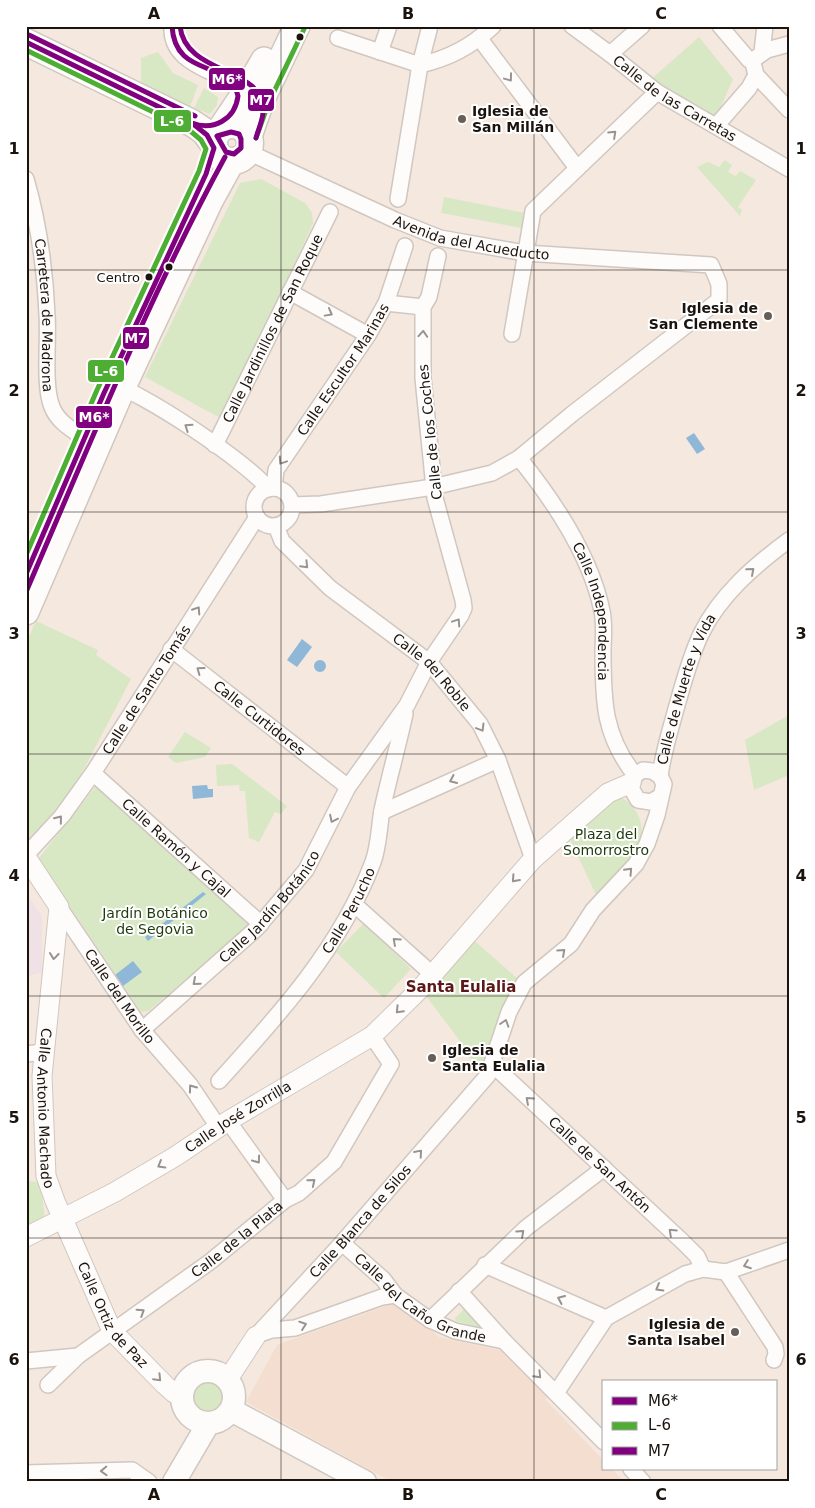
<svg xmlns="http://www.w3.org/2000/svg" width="815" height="1508" font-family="'DejaVu Sans',sans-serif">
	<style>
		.commercial { fill: #f0e1e7 }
		.built { fill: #f4decf }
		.green { fill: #d8e7c4 }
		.water { fill: #8fb8d8 }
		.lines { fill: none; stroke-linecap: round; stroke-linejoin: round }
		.minor-casing { stroke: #d0c7c0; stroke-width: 18 }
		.tertiary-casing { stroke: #d0c7c0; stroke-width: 21 }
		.secondary-casing { stroke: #d0c7c0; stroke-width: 25 }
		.primary-casing { stroke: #d0c7c0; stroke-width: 28 }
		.trunk-casing { stroke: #d0c7c0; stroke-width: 29 }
		.minor { stroke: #fefcfa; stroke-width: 15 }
		.tertiary { stroke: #fefcfa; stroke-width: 19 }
		.secondary { stroke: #fefcfa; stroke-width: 22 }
		.primary { stroke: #fefcfa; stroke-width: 25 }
		.trunk { stroke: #fefcfa; stroke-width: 26 }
		.bus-1-casing { stroke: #fff; stroke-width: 9 }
		.bus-2-casing { stroke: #fff; stroke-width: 9 }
		.bus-3-casing { stroke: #fff; stroke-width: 9 }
		.bus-1 { stroke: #800080; stroke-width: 5 }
		.bus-2 { stroke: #4eae33; stroke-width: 5 }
		.bus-3 { stroke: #800080; stroke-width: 5 }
		.oneway { stroke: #989390 }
		.grid { fill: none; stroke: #1b130e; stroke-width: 1; stroke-opacity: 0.55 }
		.bus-dot { fill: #1b130e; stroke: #fff; stroke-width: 2 }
		.poi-dot { fill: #675e57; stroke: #fff; stroke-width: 2 }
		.labels { text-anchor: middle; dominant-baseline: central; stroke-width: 4; stroke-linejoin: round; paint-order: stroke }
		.bus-label { font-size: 13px; fill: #1b130e; stroke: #fff; text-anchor: end }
		.street-label { font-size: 14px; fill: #1b130e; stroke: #fff }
		.poi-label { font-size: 14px; font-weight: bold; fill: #1b130e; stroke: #fff; text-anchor: start }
		.park-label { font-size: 14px; fill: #1e390b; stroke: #fff }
		.neighbourhood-label { font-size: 15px; font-weight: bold; fill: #5c1716; stroke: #fff }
		.line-badge { stroke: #fff; stroke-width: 2 }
		.badge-label { font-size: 14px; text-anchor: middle; font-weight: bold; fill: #fff }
		.neatline { fill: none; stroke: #1b130e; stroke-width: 2 }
		.grid-label { font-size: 16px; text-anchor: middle; font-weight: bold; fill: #1b130e }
	</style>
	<rect width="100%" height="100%" fill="#f5e8df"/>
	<path class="commercial" d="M 26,894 L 42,916 L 42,972 L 26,977 Z"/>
	<path class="built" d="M 397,1302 L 439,1337 L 509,1352 L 551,1397 L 545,1399 L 604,1461 L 604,1469 L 612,1469 L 624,1482 L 392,1482 L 246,1402 L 277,1345 Z"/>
	<path class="green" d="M 699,37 L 733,79 L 715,120 L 649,81 Z
		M 158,52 L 173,73 L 198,85 L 190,107 L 141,82 L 141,58 Z
		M 204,88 L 218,97 L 217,105 L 210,114 L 194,108 Z
		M 725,160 L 732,165 L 728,172 L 736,176 L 740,171 L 756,180 L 738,207 L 742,210 L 740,216 L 697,167 L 708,162 L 719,167 Z
		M 261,179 L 305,203 L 312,213 L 313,223 L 224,420 L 145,377 L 240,183 Z
		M 444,197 L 525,213 L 522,228 L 441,213 Z
		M 36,621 L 98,650 L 96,655 L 131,679 L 75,786 L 26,845 L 26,643 Z
		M 789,715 L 789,775 L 754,790 L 745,740 Z
		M 185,732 L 211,748 L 205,757 L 176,763 L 168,757 Z
		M 232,764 L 287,806 L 281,814 L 275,812 L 259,842 L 249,838 L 245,791 L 240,791 L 239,785 L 217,786 L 216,765 Z
		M 97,785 L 254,923 L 148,1011 L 141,1012 L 38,859 Z
		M 618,797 C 627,799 634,806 638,815 C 653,848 617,876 597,897 L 568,835 Z
		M 364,923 L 411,969 L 384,998 L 336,952 Z
		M 469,936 L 518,979 L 505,1005 L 482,1064 L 466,1056 L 469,1053 L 423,992 Z
		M 26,1181 L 41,1182 L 45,1221 L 26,1230 Z
		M 465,1308 L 486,1330 L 456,1321 L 455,1318 Z
		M192 1399a16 16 0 1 1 32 0a16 16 0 1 1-32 0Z"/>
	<path class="water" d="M 694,433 L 705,449 L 697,454 L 686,438 Z
		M 302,639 L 312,647 L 297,667 L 287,660 Z
		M314 666a6 6 0 1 1 12 0a6 6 0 1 1-12 0Z
		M 207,785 L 208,789 L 213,789 L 213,797 L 193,799 L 192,786 Z
		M 203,892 L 206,894 L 148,941 L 145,937 Z
		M 133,961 L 142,972 L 123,986 L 115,975 Z"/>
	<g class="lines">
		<defs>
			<g id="minor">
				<path d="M 172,26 C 170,61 207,68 232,83"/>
				<path id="s1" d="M 572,26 L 610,54 L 657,92 L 789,169"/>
				<path d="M 720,26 L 749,60 L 753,60 L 767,50 L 789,44"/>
				<path d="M 338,38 L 420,65"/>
				<path d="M 480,39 L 577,168"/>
				<path d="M 380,52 L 389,26"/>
				<path d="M 762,52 L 765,26"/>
				<path d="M 610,54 L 642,26"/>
				<path d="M 420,65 C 449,58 471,47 493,26"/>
				<path d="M 754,67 L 756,75 L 789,110"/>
				<path d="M 716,126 L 749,88 L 756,75"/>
				<path id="s2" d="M 248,152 L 395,220 L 440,238 L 525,253 L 711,265 L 719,284 L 719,300 L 572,414 L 519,458 L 492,473 L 433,487 L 321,504 L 292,505"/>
				<path id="s3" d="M 26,179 C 39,224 45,269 47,315 C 49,340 43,385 52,407 C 58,422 71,429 84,438"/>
				<path d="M 398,199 L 420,65 L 430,26"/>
				<path d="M 290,292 L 368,335"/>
				<path d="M 386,303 L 423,307"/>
				<path d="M 512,334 L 533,211 L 657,92"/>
				<path d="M 108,383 C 137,388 252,465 268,489"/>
				<path id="s4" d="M 215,445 L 330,212"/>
				<path id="s5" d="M 519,458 C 553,500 591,557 602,611 C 605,625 603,639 603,653 C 603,702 604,736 635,775"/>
				<circle cx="273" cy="507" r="19"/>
				<path id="s6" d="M 274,488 L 276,470 L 368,335 L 386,303 L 405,246"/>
				<path id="s7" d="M 276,526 L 282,541 L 330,588 L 429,662 L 480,724 L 498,760 L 533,859"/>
				<path id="s8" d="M 171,649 L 348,787"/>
				<path id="s9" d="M 93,773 L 261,924"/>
				<path id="s10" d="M 660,776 C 663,753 670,731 676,709 C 683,684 690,657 701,634 C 720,595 755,565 789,540"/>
				<path d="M 382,812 L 498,760"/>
				<path id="s11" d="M 26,855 L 62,816 L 93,773 L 257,517"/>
				<path d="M 355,905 L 432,974"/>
				<path id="s12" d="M 59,907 L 142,1030 L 190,1085 L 219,1128"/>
				<path id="s13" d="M 142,1030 L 257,928 L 306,870 L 348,787 L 407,705 L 429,662 L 461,615 L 464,608 L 463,600 L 435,498 L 423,378 L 423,307 L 429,297 L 438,256"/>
				<path d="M 26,1054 L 43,1052"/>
				<path id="s14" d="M 493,1065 L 683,1242 L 697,1256 L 703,1269"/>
				<path id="s15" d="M 219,1081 C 279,1015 341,947 373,862 C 379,846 379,827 382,810 C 389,778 398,746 405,714"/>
				<path d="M 228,1121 L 285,1200"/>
				<path id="s16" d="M 342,1243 L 383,1279 L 395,1295 L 430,1320 L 455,1331 L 504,1341"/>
				<path d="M 485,1265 L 606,1318"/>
				<path d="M 726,1272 L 775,1347 L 776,1354 L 774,1360"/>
				<path d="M 459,1291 L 504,1341 L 604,1442"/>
				<path d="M 430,1320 L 526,1228 L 604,1168"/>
				<path d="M 257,1335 L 272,1330 L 295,1328 L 382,1297 L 395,1295"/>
				<path id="s17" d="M 256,1336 L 342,1243 L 488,1075 L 509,1012 L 524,983 L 571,944 L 593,910 L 636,864 L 647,844 L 657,815 L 664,784 L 660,776 L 652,771 L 643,770 L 635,775 L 631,788 L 638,800 L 651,802 L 659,797"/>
				<path d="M 26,1361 L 78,1356"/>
				<path id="s18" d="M 48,1385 L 78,1356 L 211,1261 L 285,1200 L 299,1193 L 334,1162 L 391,1064 L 372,1036"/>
				<path d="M 556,1393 L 606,1318 L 685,1274 L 703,1269 L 726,1272 L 789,1250"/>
				<path d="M 631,1469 L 643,1482"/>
				<path d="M 26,1473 L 132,1470 L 149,1482"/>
			</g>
			<g id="tertiary">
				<path id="s19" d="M 26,857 L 59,907 L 42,1076 L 46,1176 L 55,1201 L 112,1331 L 165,1385 L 174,1393 L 182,1395"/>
				<path id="s20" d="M 26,1237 L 115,1192 L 176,1156 L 228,1121 L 372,1036 L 420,989 L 533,859 L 608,793 L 631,783"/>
				<path d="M 228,1379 L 256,1336"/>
			</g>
			<path id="secondary" d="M182 1397a26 26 0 1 1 52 0a26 26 0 1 1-52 0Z
				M 231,1410 L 365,1482
				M 174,1482 L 208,1424"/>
			<path id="primary" d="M 221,128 L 246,91 L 264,60
				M 249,136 L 262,99 L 297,26
				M 26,612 L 123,387 L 210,201 L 232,161"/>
			<path id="trunk" d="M 26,42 L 192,123 L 204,131 L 213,143
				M214 143a18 18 0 1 1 36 0a18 18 0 1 1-36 0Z"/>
		</defs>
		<use href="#minor" class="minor-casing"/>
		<use href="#tertiary" class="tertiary-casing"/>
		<use href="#secondary" class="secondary-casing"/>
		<use href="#primary" class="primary-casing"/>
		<use href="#trunk" class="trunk-casing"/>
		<use href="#minor" class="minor"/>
		<use href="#tertiary" class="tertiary"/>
		<use href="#secondary" class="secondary"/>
		<use href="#primary" class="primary"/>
		<use href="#trunk" class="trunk"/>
		<defs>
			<path id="bus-1" d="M 172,26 C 175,79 229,58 238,96 C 235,120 213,131 192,123
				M 26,42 L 192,123 L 207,135 L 214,148 L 206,174 L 104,393 L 26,574"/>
			<path id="bus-2" d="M 26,50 L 188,129 L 201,140 L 206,149 L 199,171 L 97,390 L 26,555
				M 256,138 L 269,102 L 304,29"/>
			<path id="bus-3" d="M 180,26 C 185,76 266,66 263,112 C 263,120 258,130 256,138
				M 29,35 L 195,116
				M 231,132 L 239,134 L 241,139 L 241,148 L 234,154 L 226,152 L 217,136 Z
				M 26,592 C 89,446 149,297 225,157"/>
		</defs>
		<use href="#bus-1" class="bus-1-casing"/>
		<use href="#bus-2" class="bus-2-casing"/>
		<use href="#bus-3" class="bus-3-casing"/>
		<use href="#bus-1" class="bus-1"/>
		<use href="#bus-2" class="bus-2"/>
		<use href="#bus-3" class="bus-3"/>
	</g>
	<defs><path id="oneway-chevron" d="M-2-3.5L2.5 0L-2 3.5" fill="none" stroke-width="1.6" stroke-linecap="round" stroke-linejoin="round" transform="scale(1.25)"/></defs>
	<g class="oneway">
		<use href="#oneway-chevron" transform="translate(509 78) rotate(53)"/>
		<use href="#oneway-chevron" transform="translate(613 134) rotate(-43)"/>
		<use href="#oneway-chevron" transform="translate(329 313) rotate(29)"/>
		<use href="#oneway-chevron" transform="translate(423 334) rotate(-86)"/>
		<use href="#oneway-chevron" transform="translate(188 427) rotate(-146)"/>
		<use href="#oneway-chevron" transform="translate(282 461) rotate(124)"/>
		<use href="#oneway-chevron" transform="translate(305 565) rotate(46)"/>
		<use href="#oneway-chevron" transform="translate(751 571) rotate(-41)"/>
		<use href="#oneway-chevron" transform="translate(197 610) rotate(-57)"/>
		<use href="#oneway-chevron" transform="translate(457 622) rotate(-56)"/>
		<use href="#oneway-chevron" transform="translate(200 670) rotate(-144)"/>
		<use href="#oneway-chevron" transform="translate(481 728) rotate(59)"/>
		<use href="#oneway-chevron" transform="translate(453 780) rotate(156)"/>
		<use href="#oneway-chevron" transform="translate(59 819) rotate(-51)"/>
		<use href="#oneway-chevron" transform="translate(333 819) rotate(116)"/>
		<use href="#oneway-chevron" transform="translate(629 871) rotate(-47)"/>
		<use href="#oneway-chevron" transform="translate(515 879) rotate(132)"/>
		<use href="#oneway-chevron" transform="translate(396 941) rotate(-138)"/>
		<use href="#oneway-chevron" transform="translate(562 952) rotate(-42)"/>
		<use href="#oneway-chevron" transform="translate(54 956) rotate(96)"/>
		<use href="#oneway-chevron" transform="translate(196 982) rotate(139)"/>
		<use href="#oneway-chevron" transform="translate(399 1010) rotate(134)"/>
		<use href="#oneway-chevron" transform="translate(505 1023) rotate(-72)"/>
		<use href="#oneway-chevron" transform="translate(192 1088) rotate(-126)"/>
		<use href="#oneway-chevron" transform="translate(529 1100) rotate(-138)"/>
		<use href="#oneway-chevron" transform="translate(419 1153) rotate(-49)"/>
		<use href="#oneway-chevron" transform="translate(257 1160) rotate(54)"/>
		<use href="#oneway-chevron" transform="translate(161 1165) rotate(150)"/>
		<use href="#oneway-chevron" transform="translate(312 1182) rotate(-40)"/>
		<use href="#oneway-chevron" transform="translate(672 1232) rotate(-137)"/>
		<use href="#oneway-chevron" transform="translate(521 1233) rotate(-42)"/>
		<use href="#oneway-chevron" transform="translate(747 1265) rotate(160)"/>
		<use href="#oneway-chevron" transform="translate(659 1288) rotate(150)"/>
		<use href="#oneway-chevron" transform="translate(561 1299) rotate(-156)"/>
		<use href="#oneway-chevron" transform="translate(141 1312) rotate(-33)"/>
		<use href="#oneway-chevron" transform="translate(303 1325) rotate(-19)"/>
		<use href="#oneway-chevron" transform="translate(538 1375) rotate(46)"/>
		<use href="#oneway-chevron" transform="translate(158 1378) rotate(46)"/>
		<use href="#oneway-chevron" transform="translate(104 1471) rotate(178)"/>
	</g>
	<path class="grid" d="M 281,26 L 281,1482M 534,26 L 534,1482M 26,270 L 789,270M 26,512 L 789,512M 26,754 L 789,754M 26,996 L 789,996M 26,1238 L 789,1238"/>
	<g class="bus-dot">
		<circle cx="300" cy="37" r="4.5"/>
		<circle cx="169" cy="267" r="4.5"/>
		<circle cx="149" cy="277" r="4.5"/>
	</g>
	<g class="poi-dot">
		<circle cx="462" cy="119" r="5"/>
		<circle cx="768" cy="316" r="5"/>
		<circle cx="432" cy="1058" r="5"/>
		<circle cx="735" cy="1332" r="5"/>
	</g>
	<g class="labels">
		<g class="bus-label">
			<text x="140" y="277">Centro</text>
		</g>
		<g class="street-label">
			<text stroke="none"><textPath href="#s1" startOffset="126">Calle de las Carretas</textPath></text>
			<text stroke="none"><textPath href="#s2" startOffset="241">Avenida del Acueducto</textPath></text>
			<text stroke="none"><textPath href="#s3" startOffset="138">Carretera de Madrona</textPath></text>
			<text stroke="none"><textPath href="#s4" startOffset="130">Calle Jardinillos de San Roque</textPath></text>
			<text stroke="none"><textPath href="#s6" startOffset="139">Calle Escultor Marinas</textPath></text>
			<text transform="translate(430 432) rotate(-96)">Calle de los Coches</text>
			<text stroke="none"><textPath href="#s5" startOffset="174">Calle Independencia</textPath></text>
			<text stroke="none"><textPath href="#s7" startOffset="216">Calle del Roble</textPath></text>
			<text stroke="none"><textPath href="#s11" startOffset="205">Calle de Santo Tomás</textPath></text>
			<text stroke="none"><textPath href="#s10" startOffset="91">Calle de Muerte y Vida</textPath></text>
			<text stroke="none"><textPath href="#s8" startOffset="112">Calle Curtidores</textPath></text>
			<text stroke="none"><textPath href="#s9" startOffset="112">Calle Ramón y Cajal</textPath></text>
			<text stroke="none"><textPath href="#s13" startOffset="178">Calle Jardín Botánico</textPath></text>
			<text stroke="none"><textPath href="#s15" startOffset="215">Calle Perucho</textPath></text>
			<text stroke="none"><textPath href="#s12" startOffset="108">Calle del Morillo</textPath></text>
			<text stroke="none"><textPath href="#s19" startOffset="262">Calle Antonio Machado</textPath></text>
			<text stroke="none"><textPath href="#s20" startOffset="244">Calle José Zorrilla</textPath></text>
			<text stroke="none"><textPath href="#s14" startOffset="146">Calle de San Antón</textPath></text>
			<text stroke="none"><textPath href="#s17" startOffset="155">Calle Blanca de Silos</textPath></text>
			<text stroke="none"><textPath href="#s18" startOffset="239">Calle de la Plata</textPath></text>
			<text stroke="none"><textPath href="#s16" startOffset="98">Calle del Caño Grande</textPath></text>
			<text stroke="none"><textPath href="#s19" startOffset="485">Calle Ortiz de Paz</textPath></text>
		</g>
		<g class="poi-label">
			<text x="472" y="111">Iglesia de<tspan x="472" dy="16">San Millán</tspan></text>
			<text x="758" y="308" text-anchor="end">Iglesia de<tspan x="758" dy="16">San Clemente</tspan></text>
			<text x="442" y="1050">Iglesia de<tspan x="442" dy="16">Santa Eulalia</tspan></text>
			<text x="725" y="1324" text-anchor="end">Iglesia de<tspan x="725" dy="16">Santa Isabel</tspan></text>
		</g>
		<g class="park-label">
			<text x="606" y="834">Plaza del<tspan x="606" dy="16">Somorrostro</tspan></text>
			<text x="155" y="913">Jardín Botánico<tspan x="155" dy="16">de Segovia</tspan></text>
		</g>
		<g class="neighbourhood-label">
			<text x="461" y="987">Santa Eulalia</text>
		</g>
	</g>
	<g class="line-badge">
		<rect x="208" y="67" width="38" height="24" rx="5" fill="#800080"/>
		<rect x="247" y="88" width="28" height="24" rx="5" fill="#800080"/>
		<rect x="153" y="109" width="39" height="24" rx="5" fill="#4eae33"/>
		<rect x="122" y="326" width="28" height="24" rx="5" fill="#800080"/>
		<rect x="87" y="359" width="38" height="24" rx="5" fill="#4eae33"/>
		<rect x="75" y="405" width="38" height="24" rx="5" fill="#800080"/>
	</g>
	<g class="badge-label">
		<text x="227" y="84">M6*</text>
		<text x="261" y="105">M7</text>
		<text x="172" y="126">L-6</text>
		<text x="136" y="343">M7</text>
		<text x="106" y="376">L-6</text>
		<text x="94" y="422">M6*</text>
	</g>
	<rect width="815" height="1508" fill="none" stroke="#ffffff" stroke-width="55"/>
	<rect x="602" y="1380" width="175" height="90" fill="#ffffff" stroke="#a4a19f"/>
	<rect x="612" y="1397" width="25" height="8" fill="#800080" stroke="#a4a19f"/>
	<text x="648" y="1406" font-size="15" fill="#1b130e">M6*</text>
	<rect x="612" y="1422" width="25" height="8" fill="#4eae33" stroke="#a4a19f"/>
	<text x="648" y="1430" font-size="15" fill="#1b130e">L-6</text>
	<rect x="612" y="1447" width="25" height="8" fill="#800080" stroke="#a4a19f"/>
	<text x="648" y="1456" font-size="15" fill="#1b130e">M7</text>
	<rect x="28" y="28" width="760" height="1452" class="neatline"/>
	<g class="grid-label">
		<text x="154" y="19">A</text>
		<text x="408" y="19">B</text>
		<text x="661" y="19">C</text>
		<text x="14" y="154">1</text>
		<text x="801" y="154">1</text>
		<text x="14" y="396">2</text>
		<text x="801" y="396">2</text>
		<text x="14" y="639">3</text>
		<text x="801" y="639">3</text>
		<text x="14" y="881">4</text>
		<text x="801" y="881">4</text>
		<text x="14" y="1123">5</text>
		<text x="801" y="1123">5</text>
		<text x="14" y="1365">6</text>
		<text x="801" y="1365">6</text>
		<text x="154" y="1500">A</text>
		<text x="408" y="1500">B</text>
		<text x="661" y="1500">C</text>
	</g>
</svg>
